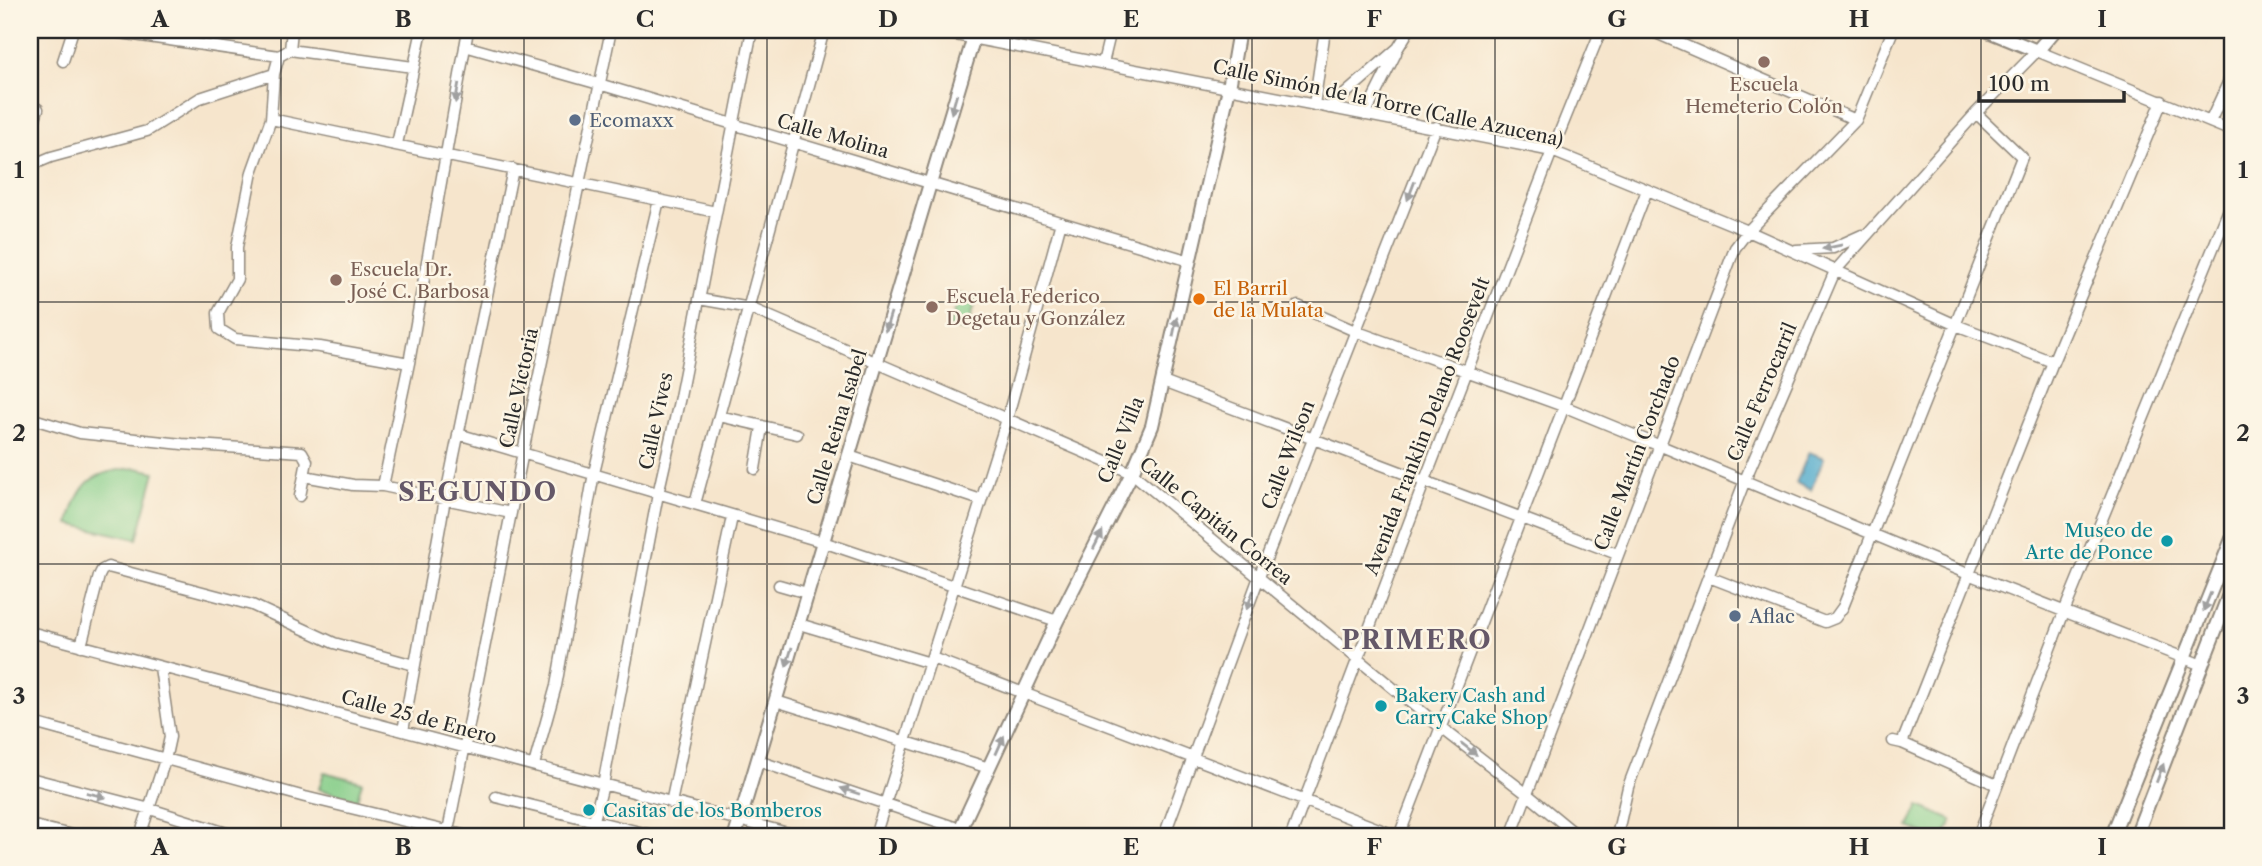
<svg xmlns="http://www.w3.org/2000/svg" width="2262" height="866" font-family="'Libre Caslon Text',serif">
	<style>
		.green { fill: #85cd89; stroke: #587c5a; stroke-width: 2 }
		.water { fill: #4ea9cc; stroke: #3c6a7c; stroke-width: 2 }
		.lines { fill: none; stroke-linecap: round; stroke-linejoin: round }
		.minor-casing { stroke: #90887c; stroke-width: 13 }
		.major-casing { stroke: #90887c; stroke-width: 16 }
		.minor { stroke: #fff; stroke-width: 10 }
		.major { stroke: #fff; stroke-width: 12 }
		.oneway { fill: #a0a0a0 }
		.grid { fill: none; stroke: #2b2b2b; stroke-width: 2; stroke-opacity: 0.55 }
		.education-dot { fill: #8d6e63; stroke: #fcf5e5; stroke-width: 2.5 }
		.service-dot { fill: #5c6f8a; stroke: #fcf5e5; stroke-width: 2.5 }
		.food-dot { fill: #e8710a; stroke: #fcf5e5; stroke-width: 2.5 }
		.culture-dot { fill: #0f9aa8; stroke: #fcf5e5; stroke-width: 2.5 }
		.labels { text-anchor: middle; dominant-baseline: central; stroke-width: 5; stroke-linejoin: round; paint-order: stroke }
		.education-label { font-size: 19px; fill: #785e54; stroke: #fcf5e5; text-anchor: start }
		.street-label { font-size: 19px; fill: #2b2b2b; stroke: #fcf5e5 }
		.service-label { font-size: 19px; fill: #4e5e75; stroke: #fcf5e5; text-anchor: start }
		.food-label { font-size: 19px; fill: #c56008; stroke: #fcf5e5; text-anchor: start }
		.culture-label { font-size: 19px; fill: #0d838f; stroke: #fcf5e5; text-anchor: start }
		.district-label { font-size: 26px; font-weight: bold; letter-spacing: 2px; fill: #655868; stroke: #fcf5e5 }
		.neatline { fill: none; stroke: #2b2b2b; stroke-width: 2.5 }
		.grid-label { font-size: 23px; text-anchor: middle; font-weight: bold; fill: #2b2b2b }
	</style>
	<rect width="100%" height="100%" fill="#fcf5e5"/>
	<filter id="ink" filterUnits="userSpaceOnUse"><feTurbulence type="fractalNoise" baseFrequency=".0143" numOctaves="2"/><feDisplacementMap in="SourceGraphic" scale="14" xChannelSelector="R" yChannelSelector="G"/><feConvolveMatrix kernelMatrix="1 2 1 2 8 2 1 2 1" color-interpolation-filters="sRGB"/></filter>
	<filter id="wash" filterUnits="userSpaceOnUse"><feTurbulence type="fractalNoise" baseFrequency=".00686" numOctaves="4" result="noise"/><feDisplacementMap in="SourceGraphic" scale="28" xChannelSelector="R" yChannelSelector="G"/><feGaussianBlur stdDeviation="1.57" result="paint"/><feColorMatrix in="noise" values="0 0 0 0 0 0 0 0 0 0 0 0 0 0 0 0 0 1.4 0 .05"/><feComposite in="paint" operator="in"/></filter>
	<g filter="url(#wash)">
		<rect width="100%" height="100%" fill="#f6e5cc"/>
		<path class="green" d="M 960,293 L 976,298 L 966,332 L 949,327 Z
			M 136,468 L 155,472 L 137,539 L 69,524 C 78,481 93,471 136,468 Z
			M 324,772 L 362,782 L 357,800 L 319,789 Z
			M 1919,806 L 1952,820 L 1945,836 L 1928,836 L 1909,827 Z"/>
		<path class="water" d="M 1809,452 L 1824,458 L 1811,490 L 1796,483 Z"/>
	</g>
	<g filter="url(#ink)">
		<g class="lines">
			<defs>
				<path id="minor" d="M 100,30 L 279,56 L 290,50 L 413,67
					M 930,30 L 1552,151 L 1748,231 L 1956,325 L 2053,362
					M 1649,30 L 1856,120
					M 465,46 L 599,84 L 1190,261
					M 290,50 L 292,30
					M 279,56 L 274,74 L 271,119 L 252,172 L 237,247 L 237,279 L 218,313 L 219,329 L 235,339 L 320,347 L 409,363
					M 63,61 L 73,30
					M 1103,63 L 1111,30
					M 1314,105 L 1325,30
					M 1329,108 L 1398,48 L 1409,30
					M 1365,115 L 1396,53
					M 271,119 L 716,212
					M 2210,122 L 2232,74
					M 397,144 L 422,30
					M 36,164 C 28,145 32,127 38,109
					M 30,169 L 32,165 L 51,157 L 147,131 L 200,98 L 274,74
					M 1796,250 L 1833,248 L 1862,235
					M 699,299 L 750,308 L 1132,473 L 1439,726 L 1527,794 L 1578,836
					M 1298,306 L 1355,331 L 1563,406 L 1658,445
					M 1163,382 L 1617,554
					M 719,416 L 797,434
					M 30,418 L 80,433 L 182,444 L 302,452 L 307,461 L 300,496
					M 458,434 L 823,542 L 1057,621
					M 1661,446 L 1968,574 L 2202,665
					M 849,456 L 981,500
					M 755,469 L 762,427
					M 304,476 L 353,485 L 383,486 L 511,513
					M 383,486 L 409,363 L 468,30
					M 695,504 L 824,30
					M 1709,577 L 1825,622 L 1835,618 L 1843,607 L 2022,157 L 1976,113
					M 779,585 L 807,593
					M 799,624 L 930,663
					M 30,632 L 799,836
					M 81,646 L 99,576 L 102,570 L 108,567 L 252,605 L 334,643 L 414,665
					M 932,658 L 1397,836
					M 776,701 L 989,768
					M 30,722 L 305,797 L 467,836
					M 403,731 L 445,499 L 513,169
					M 1893,741 L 1902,743 L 1997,785
					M 1902,743 L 2053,362 L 2162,101
					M 758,761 L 960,829
					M 534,765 L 556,686 L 594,473 L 659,200
					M 30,778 L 150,809 L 236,836
					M 496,797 L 656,836
					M 671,803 L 732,517
					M 594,820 L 603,785 L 658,494 L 680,397 L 752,30
					M 30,825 L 76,836
					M 140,836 L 165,760 L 170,737 L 160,667
					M 447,836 L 523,452 L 611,30
					M 875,836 L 1007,419 L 1061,222
					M 1164,836 L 1259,577 L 1436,127
					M 1291,836 L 1425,480 L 1552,151 L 1601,30
					M 1399,836 L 1647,190
					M 1511,836 L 1735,248 L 1748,231 L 1856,120 L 1893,30
					M 1617,836 L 1628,787 L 1745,480 L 1835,271 L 1976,113 L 2037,51 L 2232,131
					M 1978,836 L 2064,612 L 2232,202"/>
				<path id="major" d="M 1986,30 L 2037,51 L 2055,30
					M 735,836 L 976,30
					M 957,836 L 1057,621 L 1132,473 L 1152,426 L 1229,88 L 1239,30
					M 2112,836 L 2232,539
					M 2136,836 L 2232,587"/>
			</defs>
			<use href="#minor" class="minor-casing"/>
			<use href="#major" class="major-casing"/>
			<use href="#minor" class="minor"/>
			<use href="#major" class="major"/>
		</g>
		<defs><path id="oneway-solid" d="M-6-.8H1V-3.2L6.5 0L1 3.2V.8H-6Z" transform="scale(1.75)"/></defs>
		<g class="oneway">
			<use href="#oneway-solid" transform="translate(457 93) rotate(100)"/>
			<use href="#oneway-solid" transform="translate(954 104) rotate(106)"/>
			<use href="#oneway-solid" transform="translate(1411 191) rotate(111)"/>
			<use href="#oneway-solid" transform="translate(1832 247) rotate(168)"/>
			<use href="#oneway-solid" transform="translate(888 322) rotate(107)"/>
			<use href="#oneway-solid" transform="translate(1175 327) rotate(-78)"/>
			<use href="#oneway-solid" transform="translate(1098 540) rotate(-63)"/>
			<use href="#oneway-solid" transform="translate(1250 600) rotate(110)"/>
			<use href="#oneway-solid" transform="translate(2207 602) rotate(112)"/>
			<use href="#oneway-solid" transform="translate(789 657) rotate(107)"/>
			<use href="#oneway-solid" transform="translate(1000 745) rotate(-66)"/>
			<use href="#oneway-solid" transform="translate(1469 749) rotate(38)"/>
			<use href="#oneway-solid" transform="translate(2160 773) rotate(-69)"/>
			<use href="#oneway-solid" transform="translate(850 791) rotate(-162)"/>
			<use href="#oneway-solid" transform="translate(96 795) rotate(15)"/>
		</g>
	</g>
	<path class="grid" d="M 281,30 L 281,836M 524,30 L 524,836M 767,30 L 767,836M 1010,30 L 1010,836M 1252,30 L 1252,836M 1495,30 L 1495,836M 1738,30 L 1738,836M 1981,30 L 1981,836M 30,302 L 2232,302M 30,564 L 2232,564"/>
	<g class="education-dot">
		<circle cx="1764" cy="62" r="7"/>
		<circle cx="336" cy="280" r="7"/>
		<circle cx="932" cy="307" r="7"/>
	</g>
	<g class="service-dot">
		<circle cx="575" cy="120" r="7"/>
		<circle cx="1735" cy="616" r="7"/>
	</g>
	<circle class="food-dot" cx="1199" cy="299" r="7"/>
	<g class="culture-dot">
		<circle cx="2167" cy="541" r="7"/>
		<circle cx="1381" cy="706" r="7"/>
		<circle cx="589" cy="810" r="7"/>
	</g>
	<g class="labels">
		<g class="education-label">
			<text x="1764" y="84" text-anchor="middle">Escuela<tspan x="1764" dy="22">Hemeterio Colón</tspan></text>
			<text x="350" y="269">Escuela Dr.<tspan x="350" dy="22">José C. Barbosa</tspan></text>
			<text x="946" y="296">Escuela Federico<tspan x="946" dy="22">Degetau y González</tspan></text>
		</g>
		<g class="street-label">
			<text transform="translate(1388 103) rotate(12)">Calle Simón de la Torre (Calle Azucena)</text>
			<text transform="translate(833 136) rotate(16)">Calle Molina</text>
			<text transform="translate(519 388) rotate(-78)">Calle Victoria</text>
			<text transform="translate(1762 392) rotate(-67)">Calle Ferrocarril</text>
			<text transform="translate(656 421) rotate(-78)">Calle Vives</text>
			<text transform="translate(1427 426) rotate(-69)">Avenida Franklin Delano Roosevelt</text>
			<text transform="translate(837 427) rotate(-73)">Calle Reina Isabel</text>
			<text transform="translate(1121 440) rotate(-68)">Calle Villa</text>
			<text transform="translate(1637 453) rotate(-69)">Calle Martín Corchado</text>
			<text transform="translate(1288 455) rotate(-69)">Calle Wilson</text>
			<text transform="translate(1216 521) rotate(39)">Calle Capitán Correa</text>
			<text transform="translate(419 717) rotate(15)">Calle 25 de Enero</text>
		</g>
		<g class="service-label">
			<text x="589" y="120">Ecomaxx</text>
			<text x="1749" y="616">Aflac</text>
		</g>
		<g class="food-label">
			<text x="1213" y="288">El Barril<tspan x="1213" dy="22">de la Mulata</tspan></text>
		</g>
		<g class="culture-label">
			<text x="2153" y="530" text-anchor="end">Museo de<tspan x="2153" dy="22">Arte de Ponce</tspan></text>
			<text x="1395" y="695">Bakery Cash and<tspan x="1395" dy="22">Carry Cake Shop</tspan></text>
			<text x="603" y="810">Casitas de los Bomberos</text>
		</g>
		<g class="district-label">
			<text x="478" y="492">SEGUNDO</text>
			<text x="1417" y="640">PRIMERO</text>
		</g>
	</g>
	<rect width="2262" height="866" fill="none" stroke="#fcf5e5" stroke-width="77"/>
	<path d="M1979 91v10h145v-10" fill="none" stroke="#2b2b2b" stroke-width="3.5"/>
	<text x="1989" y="91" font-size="21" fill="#2b2b2b" stroke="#fcf5e5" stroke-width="5" paint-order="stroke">100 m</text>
	<rect x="38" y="38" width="2186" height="790" class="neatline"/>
	<g class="grid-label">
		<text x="160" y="27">A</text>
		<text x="403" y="27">B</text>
		<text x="645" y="27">C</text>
		<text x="888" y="27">D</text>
		<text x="1131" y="27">E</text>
		<text x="1374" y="27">F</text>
		<text x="1617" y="27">G</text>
		<text x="1859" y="27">H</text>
		<text x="2102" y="27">I</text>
		<text x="19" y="178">1</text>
		<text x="2243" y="178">1</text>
		<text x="19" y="441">2</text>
		<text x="2243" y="441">2</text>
		<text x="19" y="704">3</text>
		<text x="2243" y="704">3</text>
		<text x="160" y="855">A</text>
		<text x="403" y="855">B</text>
		<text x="645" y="855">C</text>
		<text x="888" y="855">D</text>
		<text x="1131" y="855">E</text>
		<text x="1374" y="855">F</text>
		<text x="1617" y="855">G</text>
		<text x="1859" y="855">H</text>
		<text x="2102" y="855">I</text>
	</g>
</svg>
